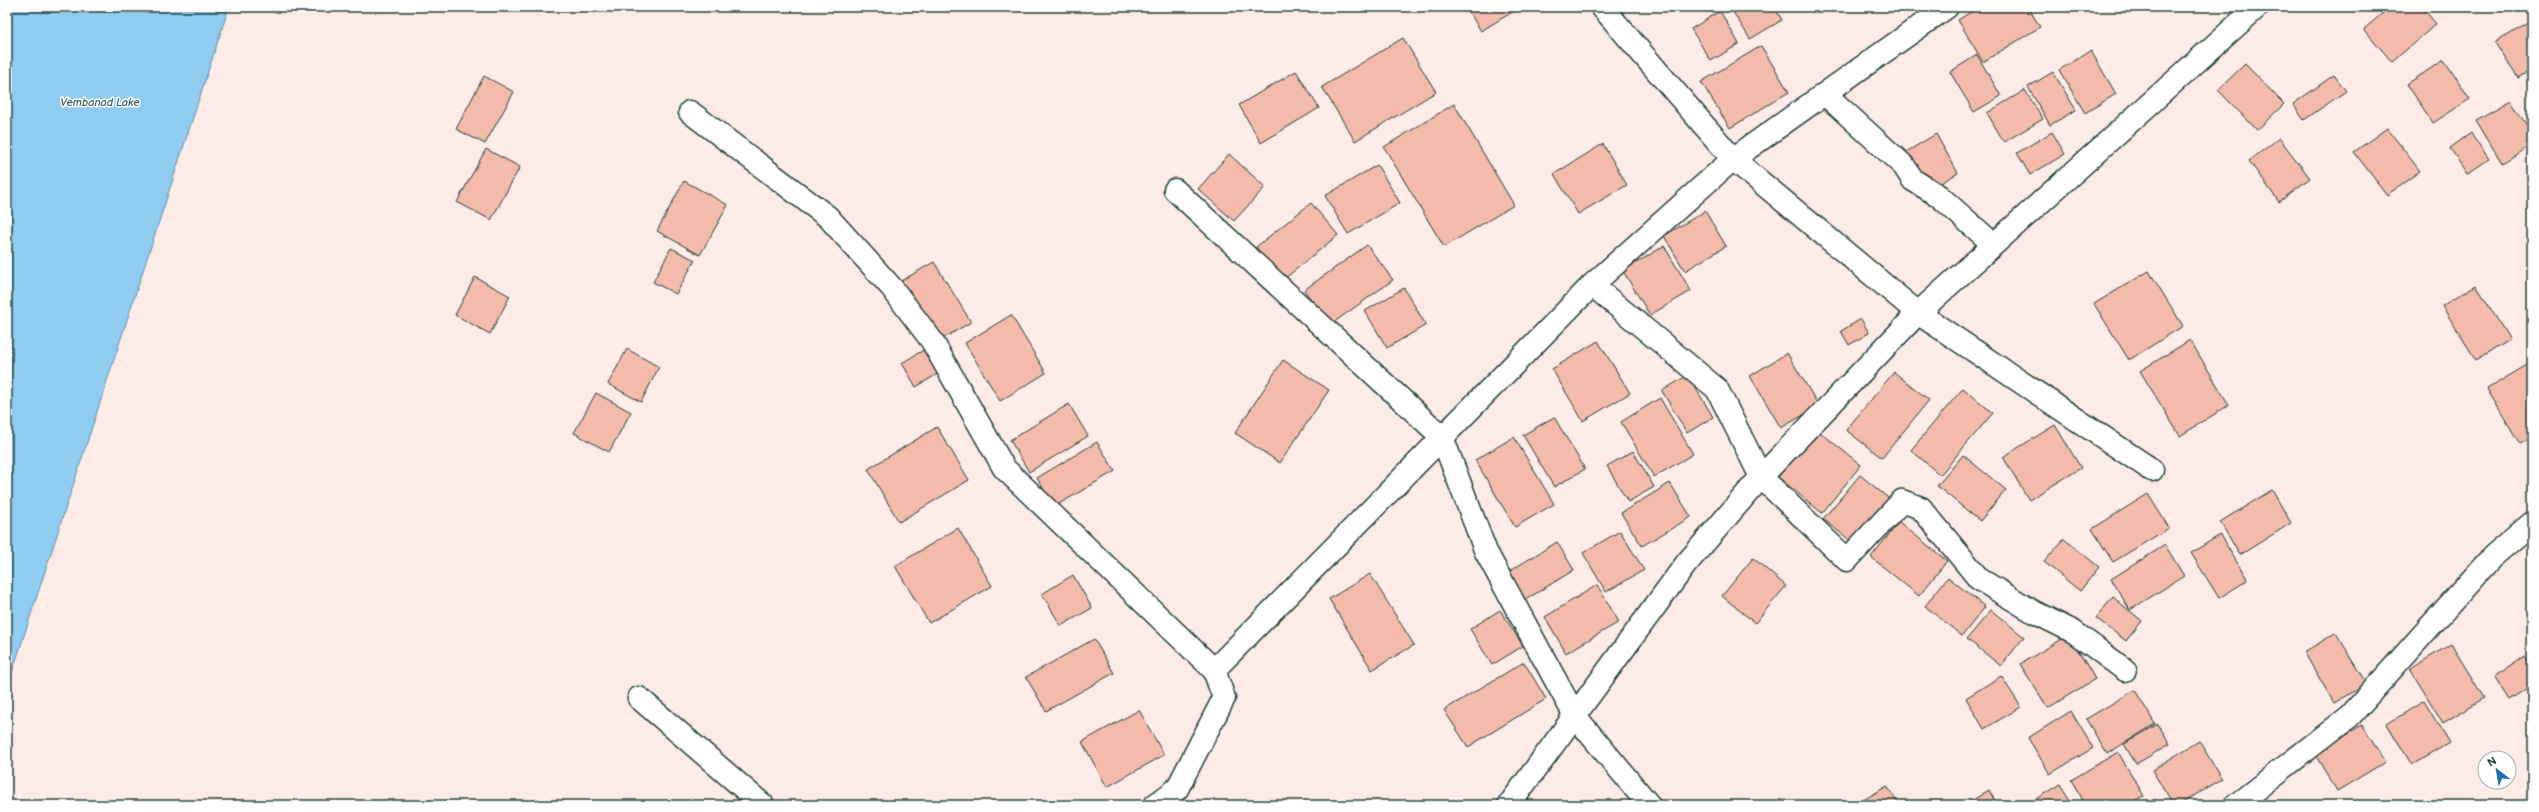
<svg xmlns="http://www.w3.org/2000/svg" width="2539" height="812" font-family="'Balsamiq Sans',sans-serif">
	<style>
		.water { fill: #90cbf0; stroke: #6392a5 }
		.building { fill: #f4bbad; stroke: #1f3d34 }
		.lines { fill: none; stroke-linecap: round; stroke-linejoin: round }
		.minor-casing { stroke: #1f3d34; stroke-width: 25 }
		.minor { stroke: #fff; stroke-width: 22 }
		.labels { text-anchor: middle; dominant-baseline: central; stroke-width: 3; stroke-linejoin: round; paint-order: stroke }
		.water-label { font-size: 11px; font-style: italic; fill: #3b6063; stroke: #fff }
	</style>
	<rect width="100%" height="100%" fill="#fcebe6"/>
	<filter id="ink" filterUnits="userSpaceOnUse"><feTurbulence type="fractalNoise" baseFrequency=".025" numOctaves="2"/><feDisplacementMap in="SourceGraphic" scale="8" xChannelSelector="R" yChannelSelector="G"/><feConvolveMatrix kernelMatrix="1 2 1 2 8 2 1 2 1" color-interpolation-filters="sRGB"/></filter>
	<g filter="url(#ink)">
		<path class="water" d="M 7,7 L 229,7 L 7,688 Z"/>
		<path class="building" d="M 1466,7 L 1518,7 L 1519,8 L 1481,31 Z
			M 1730,7 L 1774,7 L 1782,20 L 1750,39 Z
			M 1979,7 L 2028,7 L 2040,27 L 1983,62 L 1958,20 Z
			M 2390,7 L 2422,7 L 2436,24 L 2392,62 L 2364,29 Z
			M 2517,7 L 2527,7 L 2521,12 Z
			M 1720,11 L 1739,44 L 1711,61 L 1691,29 Z
			M 2532,19 L 2532,69 L 2518,78 L 2495,43 Z
			M 1403,38 L 1436,92 L 1355,141 L 1322,87 Z
			M 1761,46 L 1789,92 L 1730,128 L 1701,82 Z
			M 2091,51 L 2116,94 L 2085,113 L 2059,70 Z
			M 1977,55 L 2001,96 L 1974,112 L 1950,72 Z
			M 2444,60 L 2470,99 L 2433,123 L 2407,84 Z
			M 2245,64 L 2284,104 L 2257,130 L 2218,90 Z
			M 1296,71 L 1319,108 L 1261,143 L 1239,105 Z
			M 2053,72 L 2076,110 L 2050,125 L 2028,87 Z
			M 2334,75 L 2346,91 L 2304,120 L 2293,104 Z
			M 484,76 L 514,92 L 485,144 L 456,129 Z
			M 2025,90 L 2043,119 L 2004,142 L 1987,113 Z
			M 2511,100 L 2532,135 L 2532,145 L 2502,163 L 2476,120 Z
			M 1454,104 L 1514,205 L 1444,247 L 1384,147 Z
			M 2387,128 L 2420,171 L 2387,195 L 2354,152 Z
			M 2052,132 L 2065,154 L 2030,175 L 2017,153 Z
			M 2471,133 L 2489,159 L 2467,174 L 2450,148 Z
			M 1936,134 L 1958,173 L 1929,190 L 1906,152 Z
			M 2279,138 L 2310,178 L 2279,202 L 2249,161 Z
			M 1603,144 L 1627,185 L 1578,214 L 1554,174 Z
			M 486,149 L 520,167 L 491,220 L 457,202 Z
			M 1229,154 L 1265,187 L 1234,221 L 1198,189 Z
			M 1377,165 L 1400,203 L 1348,234 L 1325,196 Z
			M 684,181 L 728,205 L 700,255 L 657,231 Z
			M 1311,203 L 1338,235 L 1283,280 L 1256,247 Z
			M 1705,211 L 1726,246 L 1685,271 L 1664,236 Z
			M 1367,245 L 1393,280 L 1330,325 L 1304,290 Z
			M 1664,246 L 1691,291 L 1650,315 L 1623,271 Z
			M 671,248 L 695,260 L 676,294 L 653,282 Z
			M 934,262 L 971,322 L 937,342 L 901,281 Z
			M 2149,271 L 2183,326 L 2129,360 L 2094,304 Z
			M 475,277 L 510,296 L 490,334 L 455,315 Z
			M 2476,285 L 2510,340 L 2476,360 L 2442,306 Z
			M 1404,288 L 1426,325 L 1387,348 L 1365,311 Z
			M 1011,315 L 1046,373 L 1000,401 L 965,343 Z
			M 1861,319 L 1869,333 L 1849,345 L 1841,331 Z
			M 2190,340 L 2229,405 L 2180,436 L 2140,371 Z
			M 1598,341 L 1630,393 L 1583,421 L 1552,369 Z
			M 930,346 L 944,370 L 916,387 L 902,363 Z
			M 627,349 L 659,367 L 641,402 L 608,384 Z
			M 1787,353 L 1819,406 L 1781,428 L 1750,376 Z
			M 1283,360 L 1329,390 L 1280,463 L 1235,433 Z
			M 2532,362 L 2532,437 L 2520,444 L 2487,389 Z
			M 1894,372 L 1929,400 L 1882,458 L 1846,430 Z
			M 1688,375 L 1713,417 L 1687,433 L 1662,391 Z
			M 1963,388 L 1993,413 L 1940,475 L 1911,450 Z
			M 596,393 L 631,412 L 609,452 L 574,433 Z
			M 1660,398 L 1693,454 L 1654,477 L 1621,422 Z
			M 1069,404 L 1088,436 L 1029,472 L 1010,440 Z
			M 1554,417 L 1585,469 L 1554,487 L 1523,435 Z
			M 2055,425 L 2081,468 L 2029,500 L 2003,457 Z
			M 937,427 L 969,480 L 899,522 L 868,469 Z
			M 1816,429 L 1861,465 L 1822,513 L 1778,477 Z
			M 1514,437 L 1554,504 L 1515,527 L 1475,460 Z
			M 1097,442 L 1115,471 L 1054,507 L 1037,478 Z
			M 1633,451 L 1654,487 L 1628,502 L 1607,466 Z
			M 1963,455 L 2006,490 L 1980,521 L 1937,486 Z
			M 1860,475 L 1892,501 L 1856,545 L 1823,519 Z
			M 1670,483 L 1691,517 L 1642,546 L 1621,513 Z
			M 2272,490 L 2291,523 L 2240,555 L 2220,522 Z
			M 2148,494 L 2169,528 L 2113,562 L 2092,529 Z
			M 1899,522 L 1947,561 L 1919,596 L 1871,557 Z
			M 958,528 L 992,586 L 929,623 L 895,566 Z
			M 1620,531 L 1644,570 L 1606,592 L 1583,553 Z
			M 2220,535 L 2248,580 L 2219,598 L 2191,553 Z
			M 2064,539 L 2099,567 L 2080,591 L 2044,562 Z
			M 1557,542 L 1574,570 L 1525,600 L 1508,572 Z
			M 2165,545 L 2184,576 L 2130,610 L 2111,579 Z
			M 1753,558 L 1786,586 L 1755,623 L 1722,596 Z
			M 1370,574 L 1414,645 L 1372,670 L 1329,599 Z
			M 1073,575 L 1092,608 L 1061,626 L 1042,594 Z
			M 1948,577 L 1985,607 L 1962,636 L 1925,606 Z
			M 1597,585 L 1619,622 L 1566,653 L 1545,617 Z
			M 2113,597 L 2142,621 L 2126,641 L 2096,618 Z
			M 1500,610 L 1523,646 L 1492,665 L 1470,629 Z
			M 1991,610 L 2024,637 L 2001,666 L 1967,639 Z
			M 2336,633 L 2367,683 L 2334,703 L 2304,652 Z
			M 2069,635 L 2095,679 L 2048,708 L 2020,664 Z
			M 1094,639 L 1114,673 L 1046,711 L 1026,677 Z
			M 2451,644 L 2484,698 L 2443,723 L 2410,669 Z
			M 2525,656 L 2532,666 L 2532,685 L 2509,700 L 2494,677 Z
			M 1524,662 L 1546,699 L 1468,747 L 1444,710 Z
			M 2001,676 L 2021,707 L 1984,729 L 1966,698 Z
			M 2135,690 L 2155,724 L 2107,754 L 2086,719 Z
			M 2424,701 L 2449,743 L 2412,765 L 2387,724 Z
			M 1139,710 L 1164,755 L 1107,787 L 1082,742 Z
			M 2071,711 L 2093,748 L 2050,774 L 2028,738 Z
			M 2158,724 L 2170,744 L 2136,764 L 2124,744 Z
			M 2362,725 L 2385,762 L 2337,791 L 2314,753 Z
			M 2199,741 L 2222,779 L 2178,805 L 2173,805 L 2152,770 Z
			M 2118,752 L 2144,796 L 2129,805 L 2086,805 L 2071,780 Z
			M 2060,784 L 2073,805 L 2026,805 Z
			M 1887,786 L 1899,805 L 1855,805 Z
			M 1989,790 L 1997,805 L 1965,805 Z
			M 2154,798 L 2158,805 L 2143,805 Z"/>
		<g class="lines">
			<defs>
				<path id="minor" d="M 1602,7 L 1733,159 L 1947,7
					M 1825,94 L 1904,166 L 1913,180 L 1939,196 L 1993,244
					M 690,112 L 828,217 L 892,288 L 932,341 L 1004,468 L 1214,670 L 1224,698 L 1177,789 L 1155,805
					M 1175,190 L 1442,437 L 1486,552 L 1575,716 L 1649,805
					M 1592,285 L 1717,389 L 1761,477 L 1847,560 L 1902,501 L 1921,508 L 1979,579 L 2034,612 L 2074,632 L 2125,670
					M 1214,670 L 1592,285 L 1733,159 L 1918,313 L 2152,470
					M 639,698 L 763,805
					M 1509,805 L 1686,564 L 1761,477 L 1918,313 L 2257,7
					M 2236,805 L 2350,716 L 2492,557 L 2532,523"/>
			</defs>
			<use href="#minor" class="minor-casing"/>
			<use href="#minor" class="minor"/>
		</g>
	</g>
	<g class="labels">
		<g class="water-label">
			<text x="100" y="102">Vembanad Lake</text>
		</g>
	</g>
	<rect width="2539" height="812" fill="none" stroke="#fff" stroke-width="24"/>
	<rect x="12" y="12" width="2515" height="788" fill="none" stroke="#1f3d34" stroke-width="1.5" filter="url(#ink)"/>
	<g transform="translate(2497 770) rotate(329)"><circle r="19" fill="#ffffff" stroke="#a5b1ae"/>
	<path d="M0-3L7 15L0 10L-7 15Z" fill="#1f6fb2"/>
	<text y="-6" font-size="11" font-weight="bold" text-anchor="middle" fill="#1f3d34">N</text>
	</g>
</svg>
